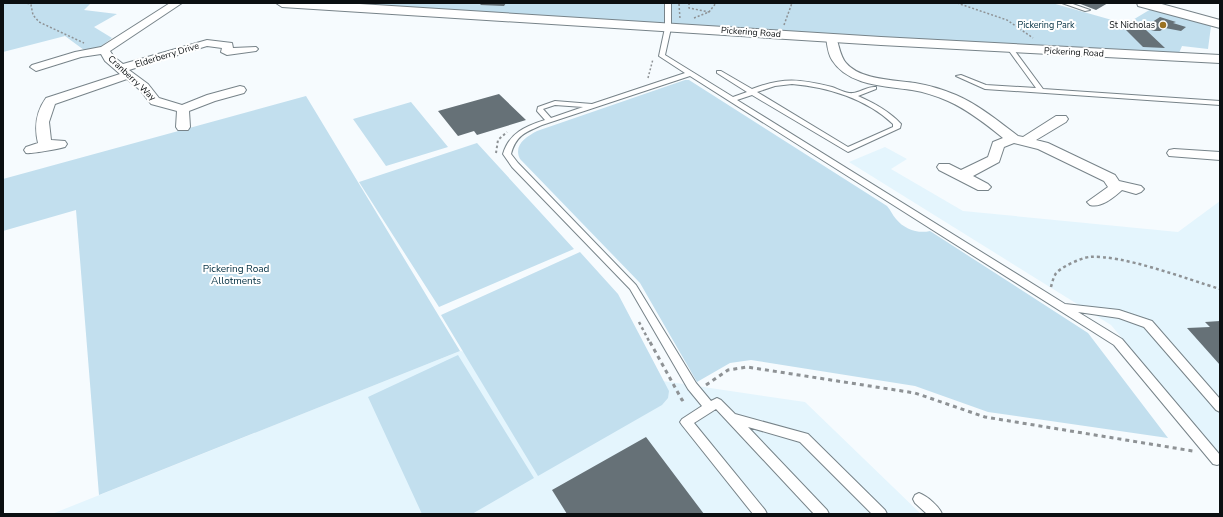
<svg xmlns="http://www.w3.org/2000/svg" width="1223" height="517" font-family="'Nunito Sans',sans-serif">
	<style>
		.built { fill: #e4f5fd }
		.green { fill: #c2dfee }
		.building { fill: #667177 }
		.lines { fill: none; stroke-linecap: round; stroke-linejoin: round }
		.lane-casing { stroke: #778389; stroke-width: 2 }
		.street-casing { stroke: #778389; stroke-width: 2 }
		.secondary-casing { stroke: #778389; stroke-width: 2 }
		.path-far3 { stroke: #8e9295; stroke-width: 1.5; stroke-dasharray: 2 2; stroke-linecap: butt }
		.path-far2 { stroke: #8e9295; stroke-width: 2; stroke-dasharray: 2.5 2.5; stroke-linecap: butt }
		.path-far1 { stroke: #8e9295; stroke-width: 2.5; stroke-dasharray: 3 3; stroke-linecap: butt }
		.path { stroke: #8e9295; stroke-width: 3; stroke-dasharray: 4 4; stroke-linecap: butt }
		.lane { fill: #fff; fill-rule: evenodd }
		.street { fill: #fff; fill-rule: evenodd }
		.secondary { fill: #fff; fill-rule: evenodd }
		.poi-dot { fill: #9c7221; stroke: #fff; stroke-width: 1.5 }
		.labels { text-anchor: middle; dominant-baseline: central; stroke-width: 4; stroke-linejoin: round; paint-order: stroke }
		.far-park-label { font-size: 9px; fill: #002e40; stroke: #fff }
		.far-poi-label { font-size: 9px; fill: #0b0f11; stroke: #fff; text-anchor: end }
		.far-street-label { font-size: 9px; fill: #0b0f11; stroke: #fff }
		.park-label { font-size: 10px; fill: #002e40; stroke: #fff }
	</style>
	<rect width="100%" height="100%" fill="#f6fbfe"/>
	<path class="built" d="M 885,147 L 907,159 L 891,169 L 963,211 L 1178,232 L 1220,201 L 1220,455 L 1111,325 L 849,162 Z
		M 460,351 L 805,402 L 921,514 L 52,514 Z"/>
	<path class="green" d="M 3,3 L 91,3 L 84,10 L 117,14 L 94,27 L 112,38 L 99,48 L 84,50 L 65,36 L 3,52 Z
		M 297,3 L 1052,3 L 1126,24 L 1151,9 L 1211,26 L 1208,49 L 1182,46 L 1179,53 L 1148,54 Z
		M 685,80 L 689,80 L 887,206 C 891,210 892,215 896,219 C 904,229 918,234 930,231 L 1088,333 L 1168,438 L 988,412 L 915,386 L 751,360 L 730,363 L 697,382 L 640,283 L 520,159 C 513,145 526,137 537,131 Z
		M 306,96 L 460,351 L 99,495 L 76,210 L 3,231 L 3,179 Z
		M 411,102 L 448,147 L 386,166 L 353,119 Z
		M 477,143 L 574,249 L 439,307 L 359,182 Z
		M 580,252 L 618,294 L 669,391 L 668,398 L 662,405 L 538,476 L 441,315 Z
		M 458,355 L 534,478 L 472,514 L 422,514 L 368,397 Z"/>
	<path class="building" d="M 482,3 L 506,3 L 504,6 L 480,5 Z
		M 1078,3 L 1108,3 L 1096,10 Z
		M 1160,17 L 1176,22 L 1173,23 L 1186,27 L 1181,31 L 1165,28 L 1160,31 L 1155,31 L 1143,28 Z
		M 1125,29 L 1146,30 L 1165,48 L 1143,47 Z
		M 499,94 L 526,120 L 477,135 L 474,131 L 458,136 L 438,111 Z
		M 1220,321 L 1220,365 L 1187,328 L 1210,327 L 1205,322 Z
		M 646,437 L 704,514 L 567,514 L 552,490 Z"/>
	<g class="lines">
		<defs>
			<path id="lane" d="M 665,3 L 671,3 L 671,28 L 665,55 L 733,97 L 747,92 L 717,73 L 717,71 L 721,71 L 752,89 C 783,77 800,79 832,87 C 838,89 847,94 853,93 C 861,92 868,86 876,87 L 876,89 L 858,96 C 874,103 889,111 901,124 L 900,128 L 848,152 L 752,95 L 737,100 L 1065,304 L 1119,310 L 1152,321 L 1220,399 L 1220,412 L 1216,410 L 1144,327 L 1119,318 L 1078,312 L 1122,339 L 1220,455 L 1220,464 L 1217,465 L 1213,464 L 1114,345 L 690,76 L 542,125 C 526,132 516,135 511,154 L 518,163 L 636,285 L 696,383 L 711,401 L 717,398 L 721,400 L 735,414 L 808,434 L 885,510 L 887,514 L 872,514 L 800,442 L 748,427 L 827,510 L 829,514 L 814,514 L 716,409 L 694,423 L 765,510 L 767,514 L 753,514 L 682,425 L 680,422 L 682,419 L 702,406 L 688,389 L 630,289 L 512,167 L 503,154 C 509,133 526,126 545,120 L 537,111 L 538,107 L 555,101 L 592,104 L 685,73 L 659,56 L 665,28 ZM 792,84 C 828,87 867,99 893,124 L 893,127 L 848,147 L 757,92 L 775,86 ZM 555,105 L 583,107 L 551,118 L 543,109 Z
				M 1062,3 L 1070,3 L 1090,10 L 1085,11 Z
				M 1010,46 L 1012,47 L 1043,89 L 1220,101 L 1220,105 L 985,89 L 956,76 L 961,75 L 986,85 L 1036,88 L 1007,48 Z
				M 919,493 C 927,496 939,506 942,514 L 927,514 L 915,503 L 913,499 L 915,495 Z"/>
			<path id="street" d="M 170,3 L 182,3 L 110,51 L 114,57 L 123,64 L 207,40 L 232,43 L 233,48 L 256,47 L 258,49 L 256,51 L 227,55 L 221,52 L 222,48 L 207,46 L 129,70 L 148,84 L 159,98 L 182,105 L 207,95 L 240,86 L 244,87 L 246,90 L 244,93 L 215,101 L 189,111 L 190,127 L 188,130 L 178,130 L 176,127 L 177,111 L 151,104 L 140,90 L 127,79 L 55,104 L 49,122 L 51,140 L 65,141 L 67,144 L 65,147 C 58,149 31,154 26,153 L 24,150 L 26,147 L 38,143 C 34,126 36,112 46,98 L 120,74 L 105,61 L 101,54 L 81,57 L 36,71 L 30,67 L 32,65 L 75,52 L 101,47 Z
				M 831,34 L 836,37 C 839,45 840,56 846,63 C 860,80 895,80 915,83 C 928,85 944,90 956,95 C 979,105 998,121 1018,136 L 1023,137 L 1056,116 L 1066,116 L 1068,119 L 1066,122 L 1036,140 L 1048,143 L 1115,175 L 1119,181 L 1141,186 L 1144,189 L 1141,192 L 1136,194 L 1122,190 C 1113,198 1101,208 1090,205 L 1087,202 L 1108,187 L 1104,181 L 1038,149 L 1014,143 L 1004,147 L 999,162 L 973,176 L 988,184 L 991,187 L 988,190 L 978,190 L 939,170 L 937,167 L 939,164 L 949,164 L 961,170 L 988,157 L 993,142 L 1003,138 C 986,124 968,110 948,101 C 937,96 924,92 912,90 C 886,86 848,86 832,60 C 828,54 827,44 826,37 Z
				M 1174,149 L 1220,152 L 1220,160 L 1169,156 L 1167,153 L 1169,150 Z"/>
			<path id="secondary" d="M 276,3 L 344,3 L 881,37 L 1220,55 L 1220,63 L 881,45 L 282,7 Z
				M 1137,3 L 1158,3 L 1220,20 L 1220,28 L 1138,6 Z"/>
		</defs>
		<use href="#lane" class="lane-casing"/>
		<use href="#street" class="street-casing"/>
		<use href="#secondary" class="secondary-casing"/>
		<path class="path-far3" d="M 27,3 L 31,5 L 33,15 L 39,22 L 84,43
			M 689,3 L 689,8 L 709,12
			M 957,3 L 1007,20 L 1033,38
			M 679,4 L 680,19
			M 694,18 L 709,12 L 716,3
			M 784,25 L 792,3
			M 648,78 L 653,59"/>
		<path class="path-far2" d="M 496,153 L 498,140 L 507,132"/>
		<path class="path-far1" d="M 1051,287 C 1052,283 1053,279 1055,275 C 1058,268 1081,258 1089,257 C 1121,254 1187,279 1220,289
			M 639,322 L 650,343"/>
		<path class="path" d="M 650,342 L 682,400 L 686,397
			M 706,385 L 728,370 L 747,367 L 915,393 L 985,417 L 1193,451"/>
		<use href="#lane" class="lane"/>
		<use href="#street" class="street"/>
		<use href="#secondary" class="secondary"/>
	</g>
	<circle class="poi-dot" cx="1163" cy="25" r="4"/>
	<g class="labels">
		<g class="far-park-label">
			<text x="1046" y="25">Pickering Park</text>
		</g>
		<g class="far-poi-label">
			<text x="1155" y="25">St Nicholas</text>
		</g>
		<g class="far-street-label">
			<text transform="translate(751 32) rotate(4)">Pickering Road</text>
			<text transform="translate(1074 52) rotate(3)">Pickering Road</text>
			<text transform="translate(167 55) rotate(-17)">Elderberry Drive</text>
			<text transform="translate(132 78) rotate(43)">Cranberry Way</text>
		</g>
		<g class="park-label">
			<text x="236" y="269">Pickering Road<tspan x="236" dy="12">Allotments</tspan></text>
		</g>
	</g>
	<rect width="1223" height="517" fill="none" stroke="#0b0f11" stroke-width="8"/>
</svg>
